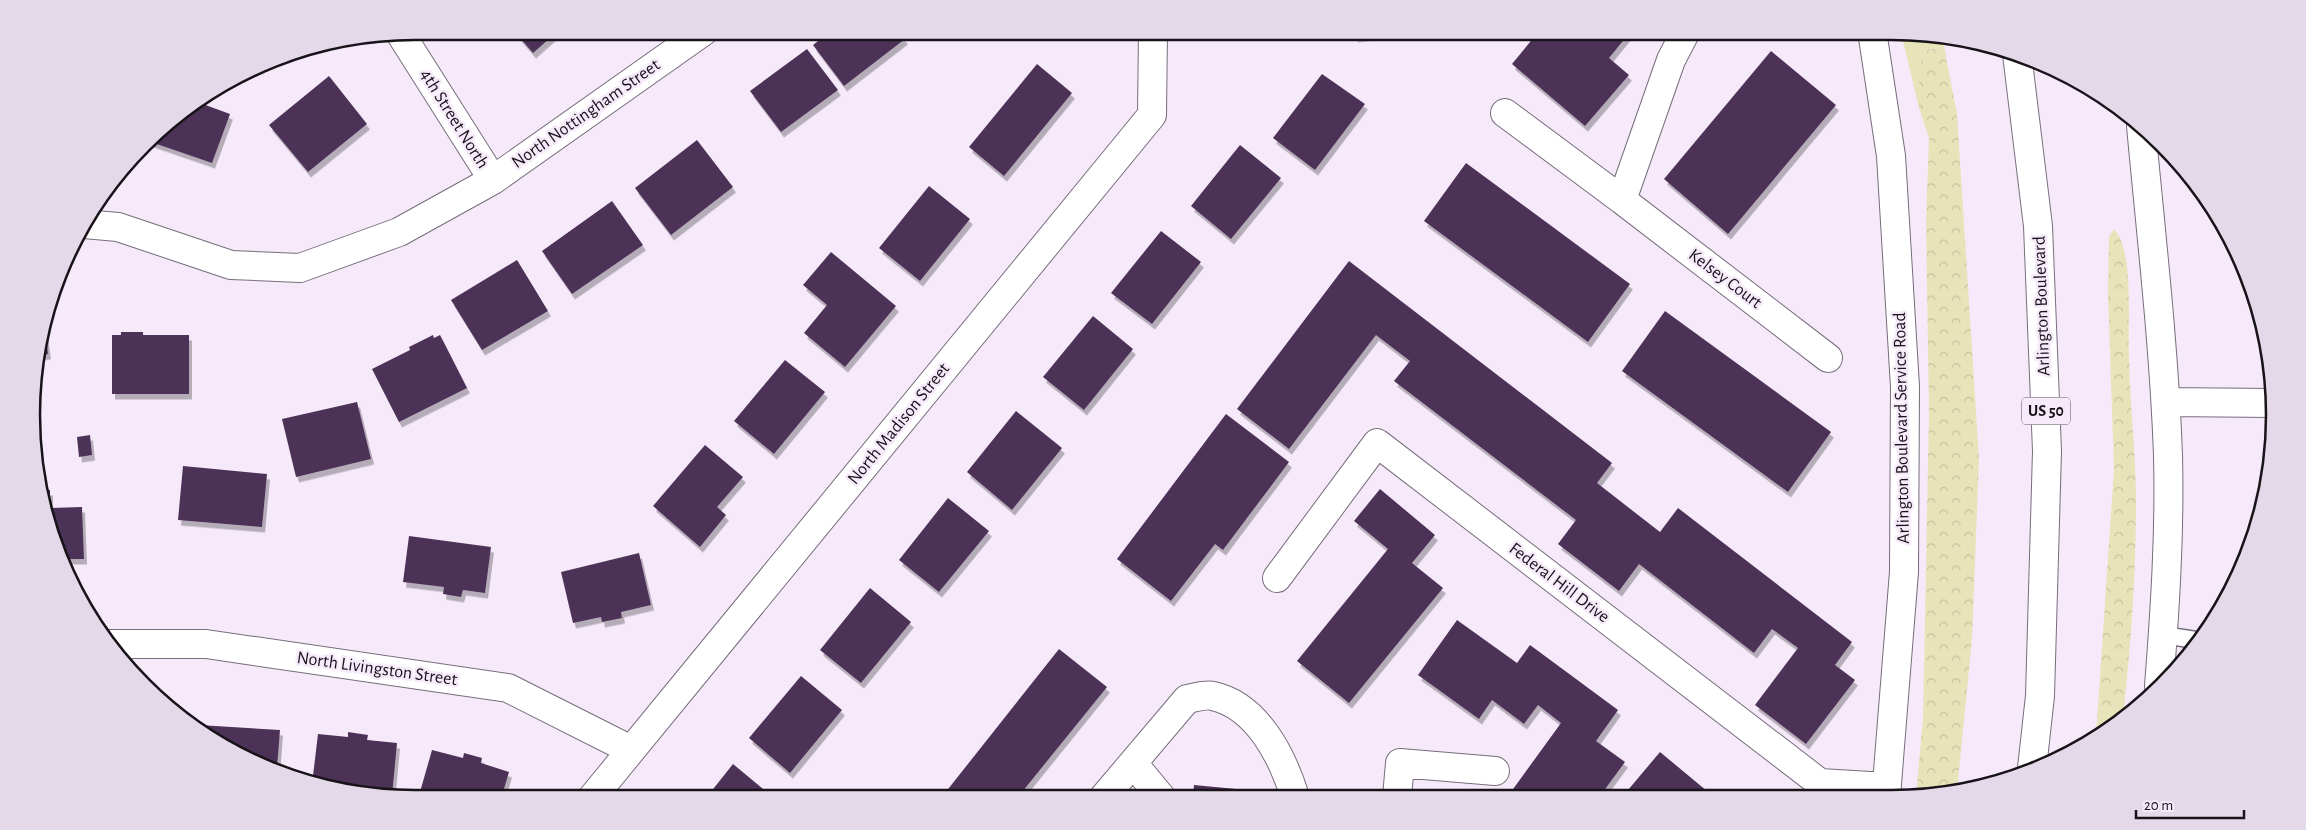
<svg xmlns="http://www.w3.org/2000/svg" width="2306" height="830" font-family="'Alegreya Sans',sans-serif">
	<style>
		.grass { fill: #e7e4b9 }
		.forest { fill: url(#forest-crowns) }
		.building { fill: #4e3258; filter: url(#shadow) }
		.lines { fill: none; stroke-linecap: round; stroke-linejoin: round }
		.lane-casing { stroke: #776d7b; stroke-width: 19 }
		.street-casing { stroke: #776d7b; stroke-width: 30 }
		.highway-casing { stroke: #776d7b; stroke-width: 30 }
		.lane { stroke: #fff; stroke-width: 16 }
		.street { stroke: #fff; stroke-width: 28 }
		.highway { stroke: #fff; stroke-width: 28 }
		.labels { text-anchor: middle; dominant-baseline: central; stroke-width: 5; stroke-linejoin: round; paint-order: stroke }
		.shield { fill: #f6eafa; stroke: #5a545c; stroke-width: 1 }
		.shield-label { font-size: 16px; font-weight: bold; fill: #171319 }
		.street-label { font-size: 18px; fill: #171319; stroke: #f6eafa }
		.rim { fill: none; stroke: #171319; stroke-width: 2.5 }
	</style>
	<defs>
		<pattern id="forest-crowns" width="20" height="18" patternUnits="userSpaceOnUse" patternTransform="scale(1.25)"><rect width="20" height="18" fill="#e7e4b9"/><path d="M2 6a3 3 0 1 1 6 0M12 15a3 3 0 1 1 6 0" fill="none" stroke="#c5c39e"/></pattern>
		<filter id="shadow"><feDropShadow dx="3" dy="5.5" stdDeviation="0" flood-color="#0004"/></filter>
	</defs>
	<rect width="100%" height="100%" fill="#f6eafa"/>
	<path class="grass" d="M 1901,33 L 1943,38 L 1947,62 L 1939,47 L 1924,51 L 1919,67 L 1919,108 Z"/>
	<path class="forest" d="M 1939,47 L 1947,62 L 1957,114 L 1979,459 L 1972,639 L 1957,791 L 1941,795 L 1916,795 L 1923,718 L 1929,413 L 1926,222 L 1929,138 L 1919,108 L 1919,67 L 1924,51 Z
		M 2114,229 C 2135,251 2127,327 2129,358 C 2130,406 2136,454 2136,502 C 2136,573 2131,646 2123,717 L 2096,736 L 2114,469 L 2108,294 L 2109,237 Z"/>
	<path class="building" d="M 514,31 L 558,31 L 533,53 Z
		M 831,31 L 899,31 L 905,39 L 844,86 L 813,45 Z
		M 1354,31 L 1388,31 L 1388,32 L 1355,37 Z
		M 1539,31 L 1631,31 L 1609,58 L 1629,75 L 1585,126 L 1512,64 Z
		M 807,49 L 838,90 L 781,132 L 750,91 Z
		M 1771,51 L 1836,105 L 1728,234 L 1664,179 Z
		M 1037,64 L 1072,93 L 1004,176 L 969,147 Z
		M 1322,74 L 1365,104 L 1315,170 L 1273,138 Z
		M 329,76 L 367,124 L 308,172 L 269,125 Z
		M 200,103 L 230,114 L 212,163 L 148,141 L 162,127 Z
		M 697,140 L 733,187 L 671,235 L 635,188 Z
		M 1240,145 L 1281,178 L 1231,239 L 1191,206 Z
		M 1466,163 L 1630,284 L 1588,342 L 1424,221 Z
		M 929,186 L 970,219 L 920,281 L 879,248 Z
		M 612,201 L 643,245 L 572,294 L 542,251 Z
		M 1161,231 L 1201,262 L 1152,324 L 1111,293 Z
		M 831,252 L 896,306 L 845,367 L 804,333 L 827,305 L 803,285 Z
		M 517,260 L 548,311 L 482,350 L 451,300 Z
		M 1349,261 L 1612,463 L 1597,483 L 1660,532 L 1678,508 L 1852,642 L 1835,665 L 1855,680 L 1806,744 L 1755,705 L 1798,648 L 1772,629 L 1754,653 L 1639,564 L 1619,591 L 1558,544 L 1576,520 L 1394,381 L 1410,361 L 1376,335 L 1289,449 L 1237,409 Z
		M 1665,311 L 1831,432 L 1788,492 L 1622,371 Z
		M 1093,316 L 1133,349 L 1084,410 L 1043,377 Z
		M 45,331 L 48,354 L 38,355 Z
		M 121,332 L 143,332 L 143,335 L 189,335 L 189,394 L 112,394 L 112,335 L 121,335 Z
		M 433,335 L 434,338 L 440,335 L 467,388 L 399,422 L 372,369 L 410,350 L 409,347 Z
		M 785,360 L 825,392 L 774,454 L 734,421 Z
		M 357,402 L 371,459 L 296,477 L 282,419 Z
		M 1016,411 L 1062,448 L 1012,510 L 967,472 Z
		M 1226,414 L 1289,462 L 1223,550 L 1215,544 L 1171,601 L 1117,559 Z
		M 90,435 L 92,455 L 79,457 L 77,437 Z
		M 705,445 L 743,477 L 717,507 L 726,515 L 700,547 L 653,506 Z
		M 183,466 L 267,474 L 262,527 L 178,520 Z
		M 1380,489 L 1435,535 L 1412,563 L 1443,588 L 1349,703 L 1297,661 L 1388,549 L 1354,521 Z
		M 50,490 L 50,508 L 82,507 L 84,559 L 65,559 L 44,514 L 40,491 Z
		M 948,498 L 989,531 L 939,592 L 899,560 Z
		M 409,536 L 491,547 L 485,593 L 463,590 L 461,597 L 443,594 L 444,587 L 403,582 Z
		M 639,553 L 651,605 L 621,612 L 622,618 L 602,622 L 601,617 L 573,623 L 561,572 Z
		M 870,588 L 911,622 L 861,683 L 820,650 Z
		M 1457,620 L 1517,663 L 1530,645 L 1618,710 L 1596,741 L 1625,762 L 1600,796 L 1508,796 L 1561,723 L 1538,705 L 1524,724 L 1492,700 L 1479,719 L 1418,675 Z
		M 1059,649 L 1107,687 L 1018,797 L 941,798 Z
		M 801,676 L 842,710 L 790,773 L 749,738 Z
		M 199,725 L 280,730 L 277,768 L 202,734 L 199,732 Z
		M 348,732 L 368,735 L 367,740 L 397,743 L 392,796 L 312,784 L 318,734 L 348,737 Z
		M 432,750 L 463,758 L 464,753 L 482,758 L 481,763 L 509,772 L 501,799 L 418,799 Z
		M 1660,752 L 1713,796 L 1623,796 Z
		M 733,764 L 774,798 L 706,798 Z
		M 1194,785 L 1257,791 L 1257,797 L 1193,797 Z"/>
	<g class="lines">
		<defs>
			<path id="lane" d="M 2163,635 L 2196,640"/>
			<path id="street" d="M 1686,31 L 1671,60 L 1622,200 L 1828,358
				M 1872,31 L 1891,156 L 1905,387 L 1904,572 L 1886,796
				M 400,33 L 493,180
				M 1505,113 L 1622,200
				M 2141,126 C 2151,235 2164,345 2168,455 C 2170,532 2165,609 2159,686
				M 84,224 L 118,227 L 231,265 L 300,268 L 399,232 L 493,180 L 704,31
				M 2166,402 L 2273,403
				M 1277,578 L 1377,443 L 1820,783 L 1887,787
				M 109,644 L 206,644 L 508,688 L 631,750
				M 1133,763 L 1161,797
				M 1104,797 L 1187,699 C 1194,698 1206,694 1213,696 C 1258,706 1283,758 1295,797
				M 1397,797 L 1400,763 L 1495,771
				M 592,798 L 1152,115 L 1153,31"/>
			<path id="highway" d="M 2017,54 L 2038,226 L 2047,451 L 2040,696 L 2032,768"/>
		</defs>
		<use href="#lane" class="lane-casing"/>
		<use href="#street" class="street-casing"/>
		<use href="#highway" class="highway-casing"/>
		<use href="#lane" class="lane"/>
		<use href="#street" class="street"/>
		<use href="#highway" class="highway"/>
	</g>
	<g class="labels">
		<rect class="shield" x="2022" y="397.5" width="48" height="27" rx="4"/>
		<g class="shield-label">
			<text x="2046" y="411">US 50</text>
		</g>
		<g class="street-label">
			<text transform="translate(586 114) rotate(-35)">North Nottingham Street</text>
			<text transform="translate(454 119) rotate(58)">4th Street North</text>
			<text transform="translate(1725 279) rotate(37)">Kelsey Court</text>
			<text transform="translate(2042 306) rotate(-92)">Arlington Boulevard</text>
			<text transform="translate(899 424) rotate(-51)">North Madison Street</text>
			<text transform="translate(1902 428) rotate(-91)">Arlington Boulevard Service Road</text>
			<text transform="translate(1559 583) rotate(37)">Federal Hill Drive</text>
			<text transform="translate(377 669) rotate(8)">North Livingston Street</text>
		</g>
	</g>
	<path d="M0 0H2306V830H0ZM415 40H1891A375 375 0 0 1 2266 415V415A375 375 0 0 1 1891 790H415A375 375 0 0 1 40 415V415A375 375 0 0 1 415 40Z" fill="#e4d9e8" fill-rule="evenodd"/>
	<path class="rim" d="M415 40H1891A375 375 0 0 1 2266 415V415A375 375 0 0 1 1891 790H415A375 375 0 0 1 40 415V415A375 375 0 0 1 415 40Z"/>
	<path d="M2136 810v8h108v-8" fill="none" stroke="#171319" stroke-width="2.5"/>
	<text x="2144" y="810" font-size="15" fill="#171319" stroke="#f6eafa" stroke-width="4" paint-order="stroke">20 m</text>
</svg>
